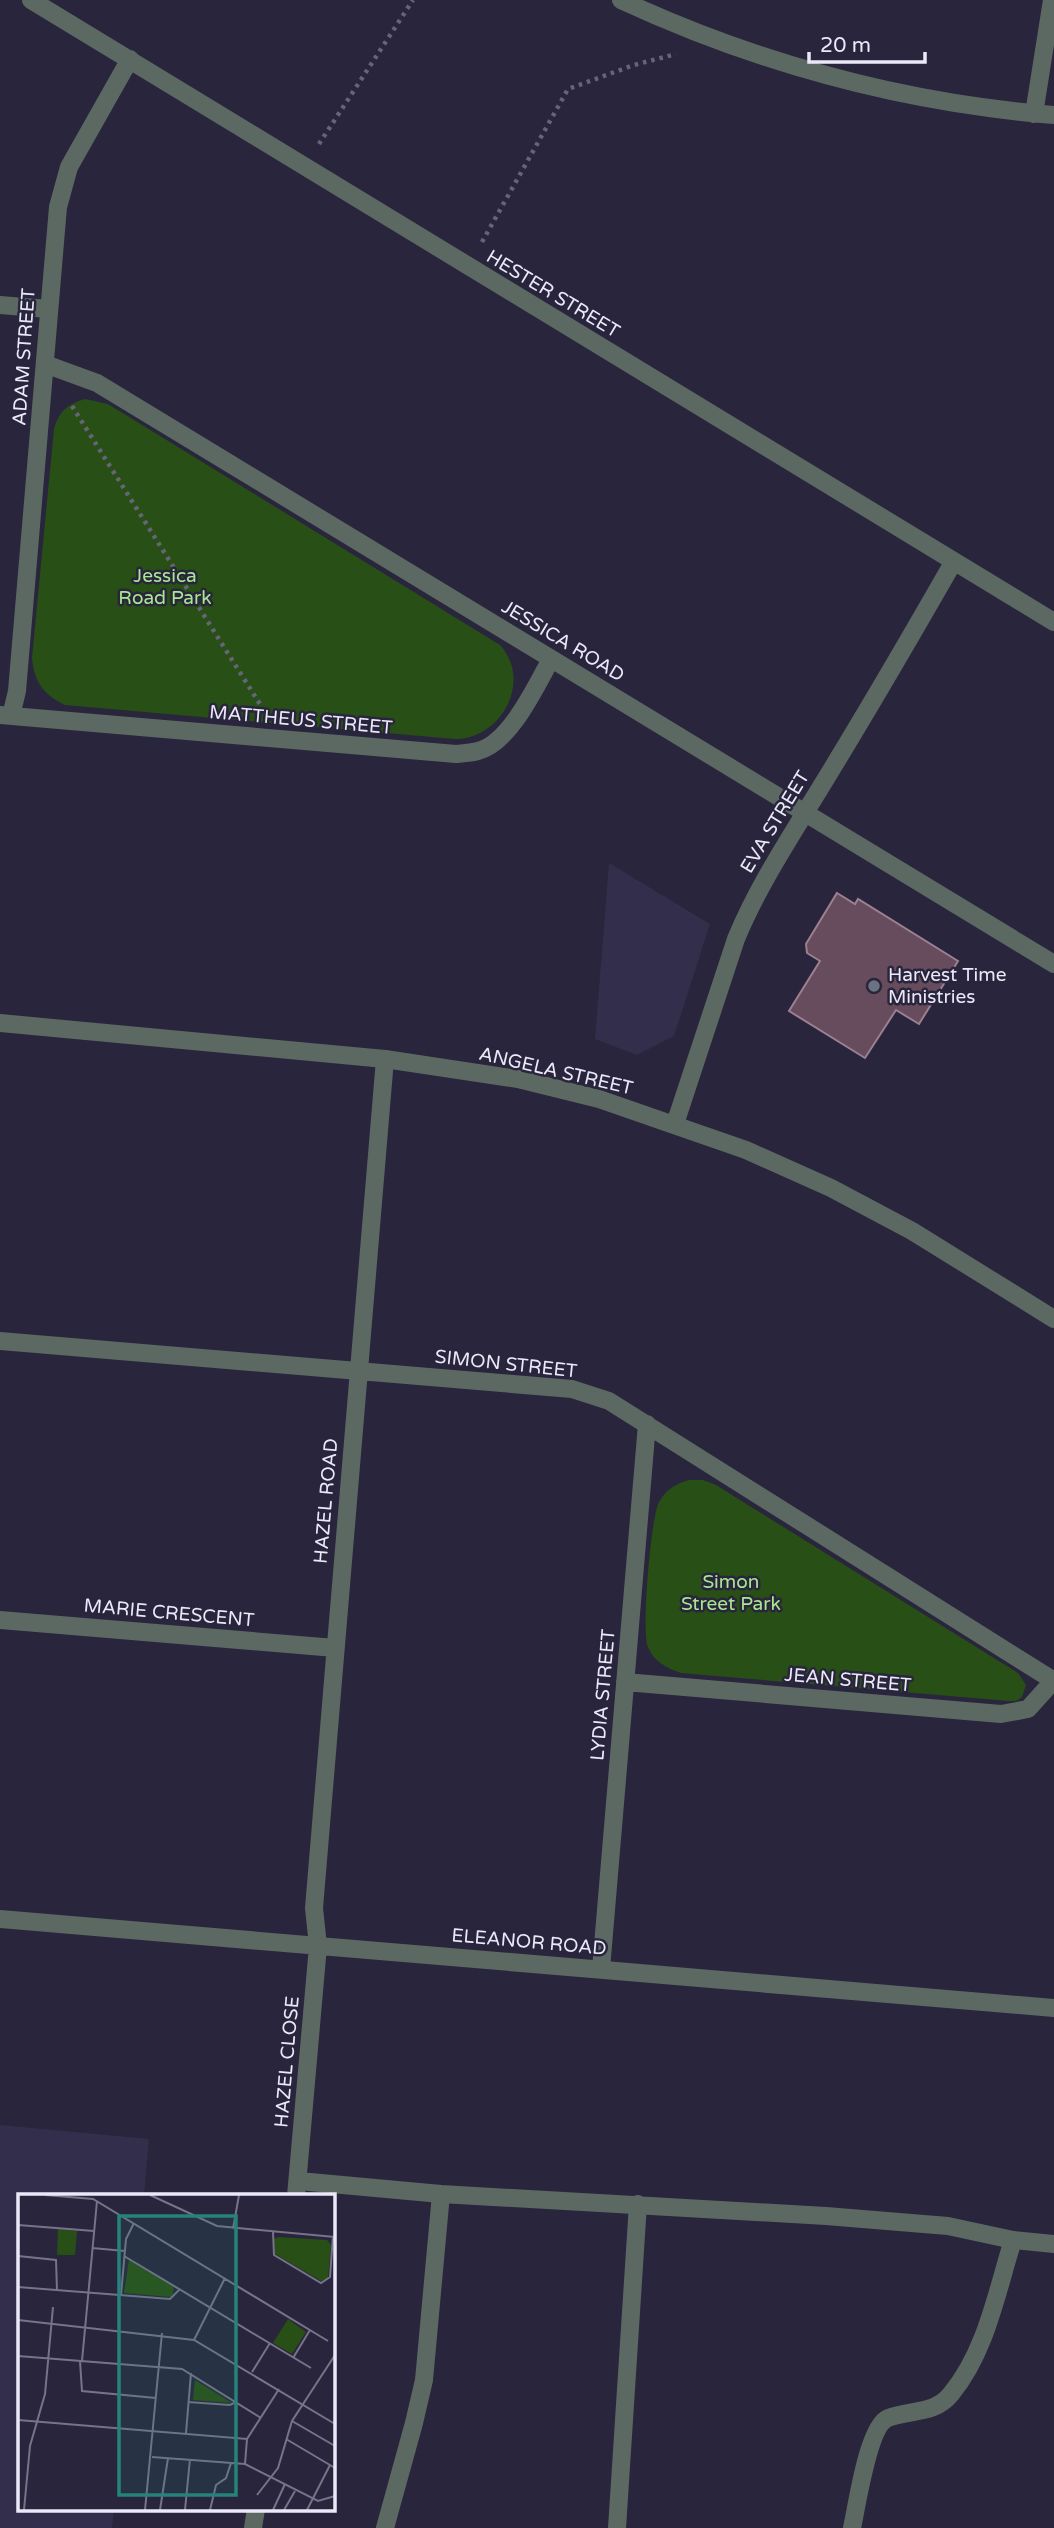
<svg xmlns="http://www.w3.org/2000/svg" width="1054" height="2528" font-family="'Varela Round',sans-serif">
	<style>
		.built { fill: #332e4b }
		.green { fill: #285016 }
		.building { fill: #664c5c; stroke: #9c8091; stroke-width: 2 }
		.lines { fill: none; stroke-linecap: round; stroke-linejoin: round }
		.path { stroke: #676479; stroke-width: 4.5; stroke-dasharray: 3.5 5; stroke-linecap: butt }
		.minor { stroke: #5c6962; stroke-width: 18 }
		.tertiary { stroke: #5c6962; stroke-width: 18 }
		.worship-dot { fill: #6b7280; stroke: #29253c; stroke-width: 2.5 }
		.labels { text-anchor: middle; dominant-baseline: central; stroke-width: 5; stroke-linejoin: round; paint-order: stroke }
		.street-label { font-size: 19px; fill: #ebe9f9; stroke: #29253c }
		.park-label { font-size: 19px; fill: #a8e690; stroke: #29253c }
		.poi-label { font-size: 19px; fill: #ebe9f9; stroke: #29253c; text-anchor: start }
		.inset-road { fill: none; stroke: #777388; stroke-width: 2 }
		.view { fill: #25827c; fill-opacity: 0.15; stroke: #25827c; stroke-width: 3.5 }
		.inset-edge { fill: none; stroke: #ebe9f9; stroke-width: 3.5 }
	</style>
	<rect width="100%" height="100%" fill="#29253c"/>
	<path class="built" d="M 609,863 L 710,924 L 674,1036 L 637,1055 L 595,1039 Z
		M 0,2125 L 149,2139 L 144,2195 L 19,2196 L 19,2509 L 114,2509 L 112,2528 L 0,2528 Z"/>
	<path class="green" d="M 85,399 L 108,404 L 500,645 C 533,681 501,739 455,739 L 65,705 C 44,695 34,682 32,658 L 54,429 C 59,412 67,404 85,399 Z
		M 689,1480 L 703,1480 L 716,1485 L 1018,1673 L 1026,1685 L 1022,1697 L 1016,1701 L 1009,1701 L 681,1673 C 667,1668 654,1662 648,1647 C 641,1631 651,1517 659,1502 C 666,1489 676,1484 689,1480 Z"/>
	<path class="building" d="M 837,893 L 855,904 L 858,899 L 958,961 L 919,1024 L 896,1010 L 865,1058 L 789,1011 L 820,961 L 807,953 L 806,944 Z"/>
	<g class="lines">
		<path class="path" d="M 319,144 L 413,0
			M 482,242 L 568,89 L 634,65 L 676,54
			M 72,406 L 263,709"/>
		<path class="minor" d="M 31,0 L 1054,622
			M 621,0 C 757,63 904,103 1054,115
			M 1034,114 L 1052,0
			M 0,305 L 48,309
			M 45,364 L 97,383 L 1054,964
			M 0,715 L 456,754 C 463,753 471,753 478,751 C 510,743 536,686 551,659
			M 11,716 L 17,691 L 58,207 L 69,167 L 130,59
			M 675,1124 L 736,939 C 758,886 789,839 819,790 C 865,715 910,638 954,561
			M 0,1341 L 572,1389 L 609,1401 L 1054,1681
			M 0,1620 L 335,1648
			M 625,1682 L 1001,1714 L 1028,1709 L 1054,1680
			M 0,1919 L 1054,2008
			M 601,1969 L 647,1424
			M 299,2181 L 441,2194 L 826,2216 L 948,2226 L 1013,2240 L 1054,2244
			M 296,2196 L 318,1946 L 314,1908 L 385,1059
			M 253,2528 L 256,2509
			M 385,2528 L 414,2423 L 424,2380 L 441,2194
			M 617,2528 L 638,2204
			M 852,2528 C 857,2506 868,2426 888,2418 C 911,2409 934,2415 951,2394 C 986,2352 997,2291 1013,2240"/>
		<path class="tertiary" d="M 0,1023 L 385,1059 L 518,1079 L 599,1099 L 746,1150 L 831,1188 L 912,1231 L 1054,1319"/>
	</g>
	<circle class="worship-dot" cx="874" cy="986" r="7"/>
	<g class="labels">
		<g class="street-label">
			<text transform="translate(553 294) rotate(31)">HESTER STREET</text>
			<text transform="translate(24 357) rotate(-86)">ADAM STREET</text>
			<text transform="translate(563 641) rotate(31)">JESSICA ROAD</text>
			<text transform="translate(301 720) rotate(5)">MATTHEUS STREET</text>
			<text transform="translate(775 822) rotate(-59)">EVA STREET</text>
			<text transform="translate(556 1071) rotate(13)">ANGELA STREET</text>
			<text transform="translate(506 1364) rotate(6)">SIMON STREET</text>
			<text transform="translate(326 1501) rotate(-85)">HAZEL ROAD</text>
			<text transform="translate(169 1613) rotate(5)">MARIE CRESCENT</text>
			<text transform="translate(848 1680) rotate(5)">JEAN STREET</text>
			<text transform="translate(603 1695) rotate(-85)">LYDIA STREET</text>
			<text transform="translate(529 1942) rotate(5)">ELEANOR ROAD</text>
			<text transform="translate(287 2062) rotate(-85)">HAZEL CLOSE</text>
		</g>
		<g class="park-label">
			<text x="165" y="576">Jessica<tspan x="165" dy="22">Road Park</tspan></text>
			<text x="731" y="1582">Simon<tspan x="731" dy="22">Street Park</tspan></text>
		</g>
		<g class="poi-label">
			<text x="888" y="975">Harvest Time<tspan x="888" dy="22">Ministries</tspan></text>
		</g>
	</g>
	<g transform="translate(18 2194)">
		<rect width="317" height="317" fill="#29253c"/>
		<path d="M 40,35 L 59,37 L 57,61 L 39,61 ZM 260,43 L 309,46 L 313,51 L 310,84 L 303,87 L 257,60 L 256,45 ZM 111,66 L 156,93 L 154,103 L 106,99 ZM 270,125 L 288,138 L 274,160 L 255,149 ZM 177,186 L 214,209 L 175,206 Z" fill="#285016"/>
		<path class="inset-road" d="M 27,1 L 75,5 L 310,147M 132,1 L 199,32 L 317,43M 0,31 L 76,37M 215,35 L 221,1M 255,38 L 256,61 L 303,89 L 312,83 L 315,42M 74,54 L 107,57M 0,62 L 38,66 L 39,96M 106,62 L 293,174M 0,93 L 152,105 L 162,95M 103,101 L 108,45 L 116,29M 0,126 L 176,146 L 317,230M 176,146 L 207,84M 0,162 L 164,175 L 243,224M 275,164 L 292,136M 62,167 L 64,197 L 138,204M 64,167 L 79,7M 234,178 L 252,149M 170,208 L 212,211 L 218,208M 0,226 L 229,245 L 261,195M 274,227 L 317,252M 168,239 L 173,179M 268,245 L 317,274M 134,263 L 227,270 L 300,307 L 317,302M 227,270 L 229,245M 239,301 L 260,274 L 274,227 L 317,161M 6,316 L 12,252 L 27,200 L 35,113M 127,316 L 144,139M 142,316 L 150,264M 167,316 L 172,265M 192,316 L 198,291 L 208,284 L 213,269M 255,316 L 267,290M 266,316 L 277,297M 289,316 L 312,271"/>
		<path class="view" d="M 101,22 L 218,22 L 218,301 L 101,301 Z"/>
		<rect width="317" height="317" class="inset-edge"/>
	</g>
	<path d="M809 52v10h116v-10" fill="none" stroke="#ebe9f9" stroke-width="3.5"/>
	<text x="820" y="52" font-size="21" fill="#ebe9f9" stroke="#29253c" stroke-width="5" paint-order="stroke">20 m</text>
</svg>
